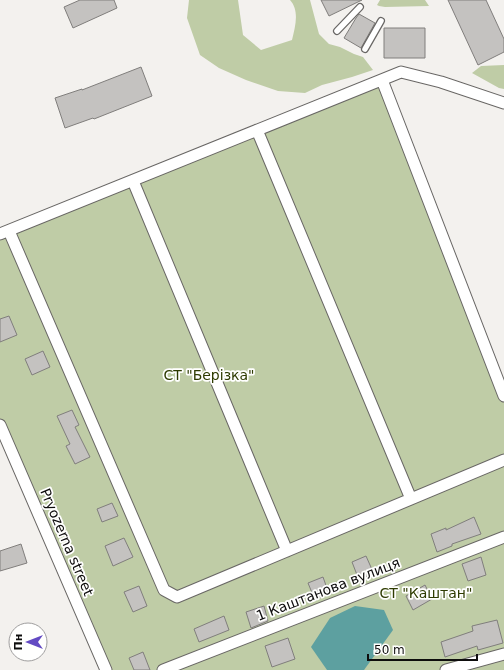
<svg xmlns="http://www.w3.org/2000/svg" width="504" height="670" font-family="'DejaVu Sans',sans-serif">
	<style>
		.green { fill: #bfcca6 }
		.water { fill: #5da0a0 }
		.building { fill: #c4c2c0; stroke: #807e7c }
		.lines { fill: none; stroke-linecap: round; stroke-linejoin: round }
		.service-casing { stroke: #696765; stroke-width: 8 }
		.minor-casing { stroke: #696765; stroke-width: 13 }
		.service { stroke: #fff; stroke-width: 5.5 }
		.minor { stroke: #fff; stroke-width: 11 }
		.labels { text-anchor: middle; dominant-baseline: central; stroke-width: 3.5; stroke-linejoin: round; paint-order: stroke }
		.park-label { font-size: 14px; fill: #2e3b01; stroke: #fffffe }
		.street-label { font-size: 14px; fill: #0e0d0d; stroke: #fffffe }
	</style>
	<rect width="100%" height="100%" fill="#f3f1ee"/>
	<path class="green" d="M 189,0 L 238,0 L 243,35 L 261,50 L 292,40 C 295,27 300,11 290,0 L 310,0 L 319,34 L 329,44 L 340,47 L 354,54 L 363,57 L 373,70 L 352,77 L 322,85 L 305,93 L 278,91 L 246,80 L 219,68 L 200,55 L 187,18 Z
		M 380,0 L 425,0 L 429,6 L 385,7 L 379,6 L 377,5 Z
		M 504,65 L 504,89 L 499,88 L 472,73 L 481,66 Z
		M 382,80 L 504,385 L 504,670 L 106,670 L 0,428 L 0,234 Z"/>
	<path class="water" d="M 355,606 L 384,610 L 393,630 L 364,670 L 327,670 L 311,647 L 330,618 Z"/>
	<path class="building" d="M 80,0 L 114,0 L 117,8 L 73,28 L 64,7 Z
		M 321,0 L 362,0 L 329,16 Z
		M 448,0 L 486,0 L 504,39 L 504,52 L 478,65 Z
		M 359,14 L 375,23 L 361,48 L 344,38 L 356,18 Z
		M 384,28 L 425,28 L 425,58 L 384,58 Z
		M 141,67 L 152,96 L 94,119 L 93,118 L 65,128 L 55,98 L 82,89 L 82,90 Z
		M 9,316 L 17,335 L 0,342 L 0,319 Z
		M 43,351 L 50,367 L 32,375 L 25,359 Z
		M 72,410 L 79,425 L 75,427 L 90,457 L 75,464 L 66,446 L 70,444 L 57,416 Z
		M 112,503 L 118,516 L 102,522 L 97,509 Z
		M 474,517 L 481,534 L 452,544 L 452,546 L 437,552 L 431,534 L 446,528 L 446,530 Z
		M 124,538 L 133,557 L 113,566 L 105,546 Z
		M 21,544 L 27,563 L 0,571 L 0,551 Z
		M 366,556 L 374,574 L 359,580 L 352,562 Z
		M 481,557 L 486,575 L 468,581 L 462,564 Z
		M 323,577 L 329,594 L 315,600 L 308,583 Z
		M 425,585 L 432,599 L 413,610 L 406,596 Z
		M 139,586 L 147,606 L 133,612 L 124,592 Z
		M 264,606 L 268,621 L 251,628 L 246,612 Z
		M 224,616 L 229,630 L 199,642 L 194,629 Z
		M 497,620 L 503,643 L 478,650 L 477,646 L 445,657 L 441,642 L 473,631 L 472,626 Z
		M 288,638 L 295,659 L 272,667 L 265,646 Z
		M 143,652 L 150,670 L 134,670 L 129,658 Z"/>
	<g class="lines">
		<defs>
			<path id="service" d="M 337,31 L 360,7
				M 365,49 L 381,21"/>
			<path id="minor" d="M 382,80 L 504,396
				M 257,130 L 411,499
				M 133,181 L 287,551
				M 9,231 L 164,590 L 177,597 L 504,460
				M 0,234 L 401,72 L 441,82 L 504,103
				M 0,425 L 106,670
				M 163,670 L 504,537
				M 446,670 L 504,654"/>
		</defs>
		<use href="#service" class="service-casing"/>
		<use href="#minor" class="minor-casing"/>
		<use href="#service" class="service"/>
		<use href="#minor" class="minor"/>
	</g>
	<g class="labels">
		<g class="park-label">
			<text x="209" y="375">СТ "Берізка"</text>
			<text x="426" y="593">СТ "Каштан"</text>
		</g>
		<g class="street-label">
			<text transform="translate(67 542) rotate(67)">Pryozerna street</text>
			<text transform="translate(328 589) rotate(-21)">1 Каштанова вулиця</text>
		</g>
	</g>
	<g transform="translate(28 642) rotate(270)"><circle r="19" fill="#fffffe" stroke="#9f9e9e"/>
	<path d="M0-3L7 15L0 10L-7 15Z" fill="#634ac3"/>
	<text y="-6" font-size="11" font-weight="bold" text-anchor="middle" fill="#0e0d0d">Пн</text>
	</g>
	<path d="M368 654v6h109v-6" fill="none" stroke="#0e0d0d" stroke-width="2"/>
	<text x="374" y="654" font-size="12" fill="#0e0d0d" stroke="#fffffe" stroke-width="3" paint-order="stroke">50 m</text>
</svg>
